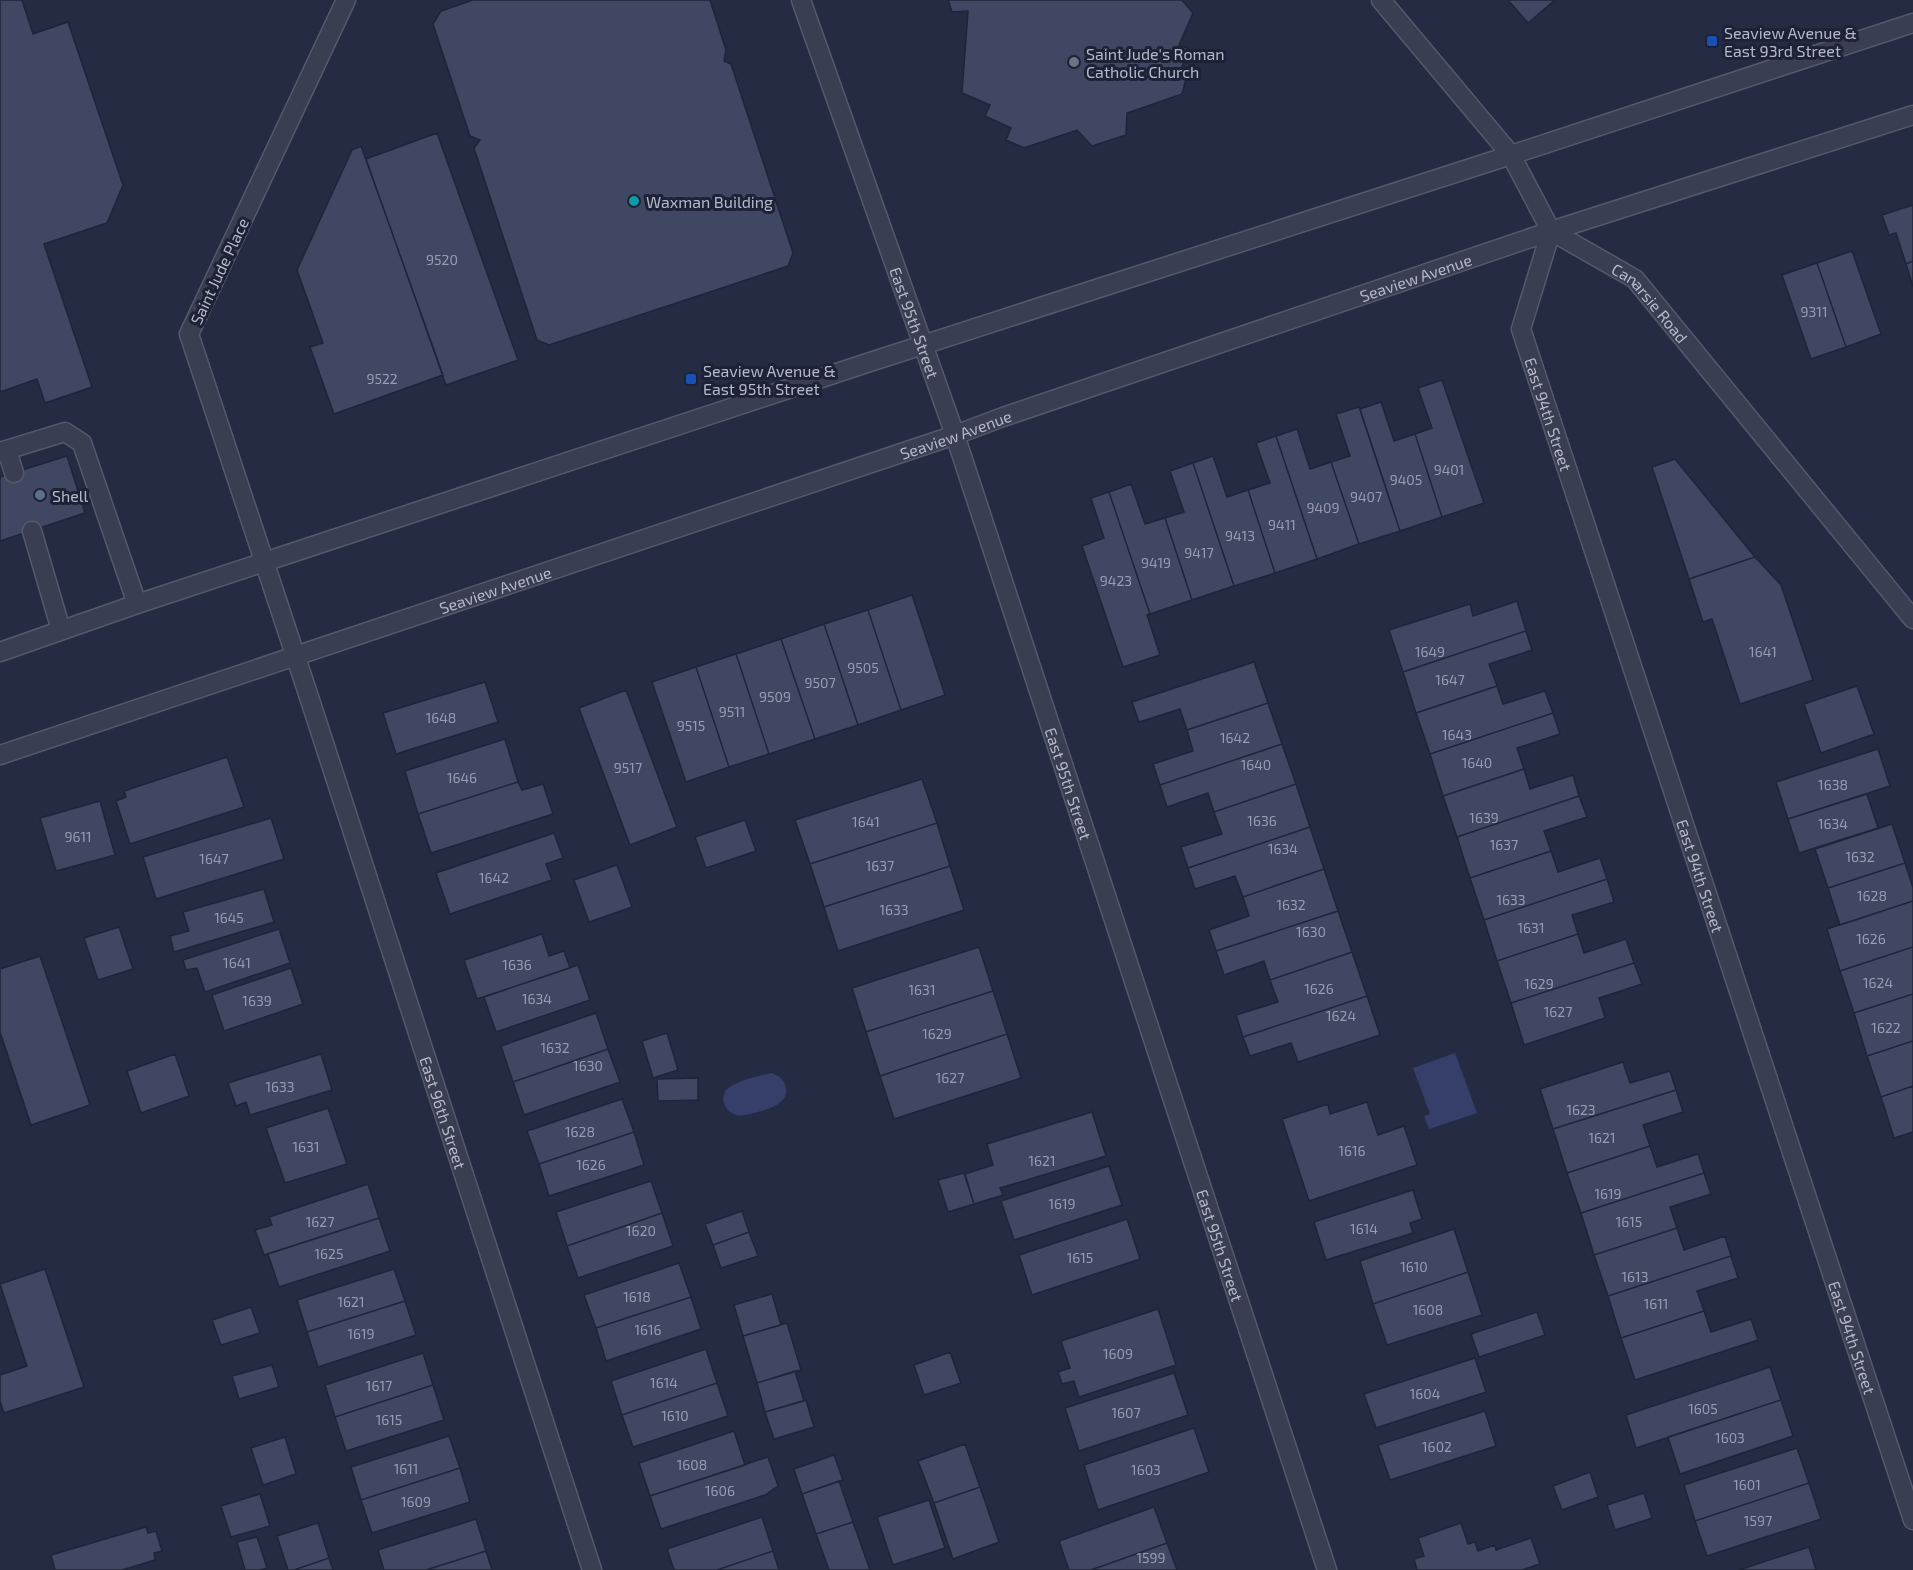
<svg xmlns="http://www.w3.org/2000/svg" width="1913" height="1570" font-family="'Exo 2',sans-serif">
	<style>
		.water { fill: #353f69 }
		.building { fill: #404763; stroke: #1f2539; stroke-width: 1.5 }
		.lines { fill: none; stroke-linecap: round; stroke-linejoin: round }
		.service-casing { stroke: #54596c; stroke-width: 21 }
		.minor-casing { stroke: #54596c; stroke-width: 21 }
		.tertiary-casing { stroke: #54596c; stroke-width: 21 }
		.service { stroke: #393e52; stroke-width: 18 }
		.minor { stroke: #393e52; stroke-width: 18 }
		.tertiary { stroke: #393e52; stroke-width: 18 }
		.transit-dot { fill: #1a4fb4; stroke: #1d2237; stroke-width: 2 }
		.worship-dot { fill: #6b7280; stroke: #1d2237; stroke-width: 2 }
		.culture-dot { fill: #0f9aa8; stroke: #1d2237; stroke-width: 2 }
		.service-dot { fill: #5c6f8a; stroke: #1d2237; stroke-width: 2 }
		.labels { text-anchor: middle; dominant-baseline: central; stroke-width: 6; stroke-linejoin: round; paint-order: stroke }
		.number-label { font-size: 14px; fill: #989cb2 }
		.poi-label { font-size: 16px; fill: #b6b9cc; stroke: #1d2237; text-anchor: start }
		.street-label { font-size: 16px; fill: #b6b9cc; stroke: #1d2237 }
	</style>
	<rect width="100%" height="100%" fill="#242b43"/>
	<path class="water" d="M 1455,1053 L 1477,1113 L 1429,1129 L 1424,1116 L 1430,1114 L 1413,1068 Z
		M 772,1073 C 778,1076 783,1078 785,1085 C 793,1106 759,1112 745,1115 C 731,1119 716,1102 727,1089 C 735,1081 761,1075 772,1073 Z"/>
	<path class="building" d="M 0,0 L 22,0 L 33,34 L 68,22 L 123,185 L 107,223 L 44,244 L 92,387 L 45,403 L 37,379 L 0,392 Z
		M 473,0 L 710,0 L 726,50 L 724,61 L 731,64 L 793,253 L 788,266 L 549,345 L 537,340 L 474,148 L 480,140 L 470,136 L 433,24 L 441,11 Z
		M 948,0 L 1182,0 L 1193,13 L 1179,45 L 1189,49 L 1179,74 L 1186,79 L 1182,94 L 1127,113 L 1126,135 L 1092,146 L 1077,130 L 1024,148 L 1006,140 L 1011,128 L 985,116 L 990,105 L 962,93 L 968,11 L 952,12 Z
		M 1508,0 L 1555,0 L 1528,23 Z
		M 437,133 L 518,360 L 446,385 L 366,159 Z
		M 361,146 L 443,375 L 334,414 L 310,347 L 323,343 L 297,270 L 352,150 Z
		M 1913,205 L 1913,261 L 1906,264 L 1896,233 L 1889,235 L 1882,215 Z
		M 1852,251 L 1881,334 L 1846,347 L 1817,263 Z
		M 1913,261 L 1913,287 L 1906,264 Z
		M 1817,263 L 1846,347 L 1811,359 L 1782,275 Z
		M 1442,380 L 1484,503 L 1442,517 L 1415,434 L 1432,428 L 1418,388 Z
		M 1381,402 L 1394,441 L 1415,434 L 1442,517 L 1400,531 L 1360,409 Z
		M 1359,407 L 1400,531 L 1359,544 L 1331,462 L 1350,456 L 1336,414 Z
		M 1297,429 L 1310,469 L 1331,462 L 1359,544 L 1317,559 L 1276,436 Z
		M 1276,436 L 1317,559 L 1275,573 L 1248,490 L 1270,483 L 1256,443 Z
		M 67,456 L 85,513 L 0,541 L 0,477 Z
		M 1213,456 L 1227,497 L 1248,490 L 1275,573 L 1234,586 L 1193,463 Z
		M 1675,459 L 1755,557 L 1689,579 L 1652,467 Z
		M 1193,463 L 1234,586 L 1192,600 L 1165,518 L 1184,512 L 1170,471 Z
		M 1131,484 L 1145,524 L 1165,518 L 1192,600 L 1150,614 L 1109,492 Z
		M 1109,492 L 1150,614 L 1147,615 L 1160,655 L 1123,667 L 1082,546 L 1104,538 L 1091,498 Z
		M 1755,557 L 1781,585 L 1813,680 L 1740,704 L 1712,619 L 1703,622 L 1689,579 Z
		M 912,595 L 945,695 L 901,710 L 868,610 Z
		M 1517,601 L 1526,631 L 1403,672 L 1389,630 L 1470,604 L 1473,616 Z
		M 868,610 L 901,710 L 858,725 L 824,624 Z
		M 824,624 L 858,725 L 815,739 L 781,639 Z
		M 1526,631 L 1532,650 L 1489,664 L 1497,686 L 1416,713 L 1403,672 Z
		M 781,639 L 815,739 L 769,754 L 736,654 Z
		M 736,654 L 769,754 L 729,767 L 696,667 Z
		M 1254,662 L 1268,703 L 1187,730 L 1180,709 L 1139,722 L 1132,702 Z
		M 696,667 L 729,767 L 686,782 L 652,682 Z
		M 485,682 L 498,722 L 396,754 L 383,713 Z
		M 1497,686 L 1503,704 L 1545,691 L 1553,713 L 1430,754 L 1416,713 Z
		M 1857,686 L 1874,734 L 1821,753 L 1804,704 Z
		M 626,690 L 677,827 L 630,845 L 579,708 Z
		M 1268,703 L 1282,744 L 1160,785 L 1153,764 L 1193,751 L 1187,730 Z
		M 1553,713 L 1560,734 L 1517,748 L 1524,769 L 1443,796 L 1430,754 Z
		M 505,739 L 518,782 L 418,814 L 405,771 Z
		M 1282,744 L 1296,784 L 1214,812 L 1208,793 L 1167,807 L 1160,785 Z
		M 1878,749 L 1890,786 L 1788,819 L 1776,782 Z
		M 227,757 L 244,807 L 130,844 L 116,801 L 126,797 L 124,791 Z
		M 1524,769 L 1530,789 L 1573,775 L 1579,796 L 1457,837 L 1443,796 Z
		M 922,779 L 937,823 L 810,864 L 795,820 Z
		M 518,782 L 522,790 L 543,784 L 553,814 L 431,853 L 418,814 Z
		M 1296,784 L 1310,827 L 1188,868 L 1181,847 L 1222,834 L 1214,812 Z
		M 1867,794 L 1878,828 L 1799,853 L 1788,819 Z
		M 1579,796 L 1587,817 L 1544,831 L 1551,851 L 1470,878 L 1457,837 Z
		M 100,801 L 115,855 L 56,871 L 40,818 Z
		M 271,818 L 284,859 L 156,899 L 143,857 Z
		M 745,820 L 756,851 L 706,868 L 695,837 Z
		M 937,823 L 950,866 L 824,907 L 810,864 Z
		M 1892,824 L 1905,863 L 1828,888 L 1815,849 Z
		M 1310,827 L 1324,869 L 1243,897 L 1235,876 L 1195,889 L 1188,868 Z
		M 554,833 L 563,858 L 546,864 L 552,880 L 450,914 L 436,873 Z
		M 1551,851 L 1558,872 L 1600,858 L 1607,879 L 1484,920 L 1470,878 Z
		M 1905,863 L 1913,888 L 1913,901 L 1840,925 L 1828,888 Z
		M 617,865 L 632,907 L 589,922 L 574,880 Z
		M 950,866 L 964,910 L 838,951 L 824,907 Z
		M 1324,869 L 1338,911 L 1216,951 L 1209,930 L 1249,916 L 1243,897 Z
		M 1607,879 L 1614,902 L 1572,915 L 1578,934 L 1497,961 L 1484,920 Z
		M 264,889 L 274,922 L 174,952 L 170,936 L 189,931 L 183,912 Z
		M 1913,901 L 1913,947 L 1840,971 L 1827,929 Z
		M 1338,911 L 1352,952 L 1270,980 L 1264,961 L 1224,975 L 1216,951 Z
		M 119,927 L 133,969 L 98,980 L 84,938 Z
		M 279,929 L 290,963 L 205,992 L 197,968 L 186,970 L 183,960 Z
		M 542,934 L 549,956 L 564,951 L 570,968 L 477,999 L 464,960 Z
		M 1578,934 L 1584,953 L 1626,939 L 1634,963 L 1511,1003 L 1497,961 Z
		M 979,947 L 993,991 L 866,1032 L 852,988 Z
		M 1913,947 L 1913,994 L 1854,1013 L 1840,971 Z
		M 1352,952 L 1367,996 L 1243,1037 L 1236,1015 L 1278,1002 L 1270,980 Z
		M 40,956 L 90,1105 L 31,1125 L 0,1032 L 0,969 Z
		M 1634,963 L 1642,984 L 1599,998 L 1605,1018 L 1524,1045 L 1511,1003 Z
		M 578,965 L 590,1000 L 496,1032 L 484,997 Z
		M 291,968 L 303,1004 L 224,1031 L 212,995 Z
		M 993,991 L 1007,1034 L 880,1076 L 866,1032 Z
		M 1913,994 L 1913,1041 L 1867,1056 L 1854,1013 Z
		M 1367,996 L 1380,1035 L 1298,1062 L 1291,1043 L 1250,1056 L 1243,1037 Z
		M 596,1013 L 608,1049 L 513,1082 L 501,1046 Z
		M 667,1033 L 678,1070 L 653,1078 L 642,1041 Z
		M 1007,1034 L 1021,1078 L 894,1119 L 880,1076 Z
		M 1913,1041 L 1913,1086 L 1881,1097 L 1867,1056 Z
		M 608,1049 L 620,1082 L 524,1115 L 513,1082 Z
		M 175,1054 L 189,1096 L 141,1113 L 127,1071 Z
		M 321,1054 L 332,1090 L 250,1115 L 246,1102 L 236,1106 L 228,1083 Z
		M 1623,1062 L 1630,1083 L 1670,1071 L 1676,1090 L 1553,1129 L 1540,1089 Z
		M 698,1078 L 698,1100 L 658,1101 L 657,1079 Z
		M 1913,1086 L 1913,1132 L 1894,1138 L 1881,1097 Z
		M 1676,1090 L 1683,1112 L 1643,1125 L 1650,1146 L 1567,1173 L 1553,1129 Z
		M 622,1099 L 634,1132 L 539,1164 L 527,1131 Z
		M 1367,1102 L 1378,1135 L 1404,1126 L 1417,1165 L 1309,1201 L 1282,1119 L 1328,1104 L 1330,1114 Z
		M 328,1108 L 347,1164 L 285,1183 L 266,1128 Z
		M 1092,1112 L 1106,1156 L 1000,1188 L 1003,1195 L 974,1204 L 965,1174 L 993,1165 L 987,1144 Z
		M 634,1132 L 644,1165 L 549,1196 L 539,1164 Z
		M 1650,1146 L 1657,1167 L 1698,1154 L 1704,1173 L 1581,1213 L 1567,1173 Z
		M 1109,1166 L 1122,1205 L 1014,1240 L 1001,1201 Z
		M 964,1173 L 974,1204 L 948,1212 L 938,1180 Z
		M 1704,1173 L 1711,1194 L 1670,1207 L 1677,1228 L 1594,1255 L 1581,1213 Z
		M 651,1181 L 662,1213 L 567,1246 L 556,1212 Z
		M 368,1184 L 379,1218 L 264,1255 L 255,1230 L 272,1225 L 269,1217 Z
		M 1413,1190 L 1422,1219 L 1410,1223 L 1413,1233 L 1326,1260 L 1314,1222 Z
		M 742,1211 L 749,1232 L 713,1245 L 705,1224 Z
		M 662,1213 L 673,1246 L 578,1278 L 567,1246 Z
		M 379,1218 L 390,1251 L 279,1287 L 268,1254 Z
		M 1127,1219 L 1140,1259 L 1032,1295 L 1019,1255 Z
		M 1677,1228 L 1684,1250 L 1725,1236 L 1731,1256 L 1608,1296 L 1594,1255 Z
		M 1454,1229 L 1468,1272 L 1373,1304 L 1360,1261 Z
		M 749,1232 L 758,1256 L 721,1268 L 713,1245 Z
		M 1731,1256 L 1738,1278 L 1697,1291 L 1704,1311 L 1621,1338 L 1608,1296 Z
		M 679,1263 L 691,1297 L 596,1328 L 584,1295 Z
		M 45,1269 L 84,1387 L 4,1413 L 0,1401 L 0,1375 L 27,1366 L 0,1284 Z
		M 394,1269 L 405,1301 L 307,1332 L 297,1300 Z
		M 1468,1272 L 1482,1315 L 1387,1345 L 1373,1304 Z
		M 772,1294 L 781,1325 L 743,1336 L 734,1305 Z
		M 691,1297 L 701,1329 L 606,1361 L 596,1328 Z
		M 405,1301 L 416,1335 L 318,1367 L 307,1332 Z
		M 251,1307 L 260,1333 L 221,1345 L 212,1320 Z
		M 1158,1309 L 1176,1365 L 1079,1397 L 1074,1381 L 1062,1384 L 1058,1372 L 1070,1368 L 1061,1341 Z
		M 1704,1311 L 1711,1332 L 1751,1319 L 1758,1340 L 1635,1380 L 1621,1338 Z
		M 1537,1312 L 1545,1335 L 1479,1357 L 1471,1334 Z
		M 787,1323 L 801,1370 L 757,1383 L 743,1336 Z
		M 706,1349 L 717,1383 L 622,1415 L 611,1381 Z
		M 950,1352 L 961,1383 L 924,1395 L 914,1365 Z
		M 423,1353 L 433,1385 L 335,1417 L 325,1385 Z
		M 1475,1358 L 1486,1392 L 1376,1428 L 1364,1394 Z
		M 272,1365 L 279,1387 L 239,1399 L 232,1376 Z
		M 1770,1367 L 1781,1400 L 1636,1448 L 1626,1415 Z
		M 795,1371 L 804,1401 L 765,1412 L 757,1383 Z
		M 1174,1373 L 1188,1415 L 1079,1451 L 1065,1408 Z
		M 717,1383 L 728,1416 L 633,1447 L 622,1415 Z
		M 433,1385 L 444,1420 L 346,1451 L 335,1417 Z
		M 806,1400 L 814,1427 L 774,1439 L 765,1412 Z
		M 1781,1400 L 1793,1436 L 1680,1474 L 1668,1437 Z
		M 1485,1411 L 1496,1446 L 1390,1480 L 1378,1445 Z
		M 1194,1428 L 1209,1472 L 1098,1510 L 1084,1465 Z
		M 734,1431 L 745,1465 L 650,1496 L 639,1463 Z
		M 449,1436 L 460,1468 L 361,1500 L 351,1467 Z
		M 285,1437 L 296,1474 L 263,1485 L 251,1448 Z
		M 965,1444 L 980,1487 L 934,1503 L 918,1461 Z
		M 1797,1448 L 1809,1483 L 1695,1521 L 1684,1485 Z
		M 834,1455 L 843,1480 L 802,1494 L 794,1469 Z
		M 768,1457 L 778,1486 L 765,1495 L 661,1529 L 650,1496 Z
		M 460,1468 L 470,1502 L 372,1533 L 361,1500 Z
		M 1590,1472 L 1598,1497 L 1562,1510 L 1553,1486 Z
		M 839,1481 L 853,1522 L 816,1534 L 802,1494 Z
		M 1809,1483 L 1821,1519 L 1707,1556 L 1695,1521 Z
		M 980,1487 L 999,1542 L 953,1559 L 934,1503 Z
		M 1644,1493 L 1652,1518 L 1615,1530 L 1607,1505 Z
		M 260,1494 L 270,1526 L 231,1537 L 221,1506 Z
		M 929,1500 L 945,1548 L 893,1565 L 877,1517 Z
		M 1154,1507 L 1167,1543 L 1091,1570 L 1069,1570 L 1059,1541 Z
		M 762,1517 L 773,1551 L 717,1570 L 674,1570 L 667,1549 Z
		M 476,1519 L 486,1551 L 426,1570 L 384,1570 L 378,1550 Z
		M 853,1522 L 870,1570 L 829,1570 L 816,1534 Z
		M 318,1523 L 329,1558 L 294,1570 L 288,1570 L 277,1536 Z
		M 1461,1523 L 1468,1544 L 1475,1542 L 1478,1551 L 1495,1545 L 1496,1550 L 1531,1538 L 1540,1564 L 1522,1570 L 1417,1570 L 1414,1559 L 1424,1556 L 1418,1538 Z
		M 146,1527 L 148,1533 L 156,1531 L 162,1551 L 154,1553 L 155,1560 L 122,1570 L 55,1570 L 51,1555 Z
		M 257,1537 L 267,1568 L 260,1570 L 245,1570 L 237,1542 Z
		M 1167,1543 L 1177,1570 L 1091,1570 Z
		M 1809,1547 L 1816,1570 L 1739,1570 Z
		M 486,1551 L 492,1570 L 426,1570 Z
		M 773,1551 L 779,1570 L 717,1570 Z
		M 329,1558 L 333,1570 L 294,1570 Z"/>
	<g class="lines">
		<defs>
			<path id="service" d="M 7,450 L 14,473
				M 0,452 L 65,432 L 82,443 L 137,604
				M 32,531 L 61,630"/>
			<g id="minor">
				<path id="s1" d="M 346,0 L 189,334 L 311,703 L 592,1570"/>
				<path id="s2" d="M 801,0 L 955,435 L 1327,1570"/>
				<path id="s3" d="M 1381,0 L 1511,155 L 1551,231 L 1635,279 L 1913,619"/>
				<path id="s4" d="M 1551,231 L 1521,329 L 1913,1520"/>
			</g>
			<g id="tertiary">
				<path d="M 0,652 L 137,604 L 867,363 L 1511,155 L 1913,23"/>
				<path id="s5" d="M 0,755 L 955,435 L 1003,417 L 1551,231 L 1913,115"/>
			</g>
		</defs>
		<use href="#service" class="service-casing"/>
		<use href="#minor" class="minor-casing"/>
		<use href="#tertiary" class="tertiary-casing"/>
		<use href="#service" class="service"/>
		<use href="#minor" class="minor"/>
		<use href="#tertiary" class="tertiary"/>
	</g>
	<g class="transit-dot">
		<rect x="1706" y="35" width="12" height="12" rx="3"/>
		<rect x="685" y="373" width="12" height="12" rx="3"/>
	</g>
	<circle class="worship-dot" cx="1074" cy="62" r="6"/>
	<circle class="culture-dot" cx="634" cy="201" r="6"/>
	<circle class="service-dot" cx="40" cy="495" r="6"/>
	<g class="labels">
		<g class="number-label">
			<text x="442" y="259">9520</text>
			<text x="1814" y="311">9311</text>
			<text x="382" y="378">9522</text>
			<text x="1449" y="469">9401</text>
			<text x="1406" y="479">9405</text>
			<text x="1366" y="496">9407</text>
			<text x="1323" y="507">9409</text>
			<text x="1282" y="524">9411</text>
			<text x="1240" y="535">9413</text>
			<text x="1199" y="552">9417</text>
			<text x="1156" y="562">9419</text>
			<text x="1116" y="580">9423</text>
			<text x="1430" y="651">1649</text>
			<text x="1763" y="651">1641</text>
			<text x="863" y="667">9505</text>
			<text x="1450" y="679">1647</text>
			<text x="820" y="682">9507</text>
			<text x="775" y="696">9509</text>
			<text x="732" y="711">9511</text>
			<text x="441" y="717">1648</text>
			<text x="691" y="725">9515</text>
			<text x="1457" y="734">1643</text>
			<text x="1235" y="737">1642</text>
			<text x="1477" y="762">1640</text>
			<text x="1256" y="764">1640</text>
			<text x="628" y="767">9517</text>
			<text x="462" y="777">1646</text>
			<text x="1833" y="784">1638</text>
			<text x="1484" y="817">1639</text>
			<text x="1262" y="820">1636</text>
			<text x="866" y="821">1641</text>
			<text x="1833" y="823">1634</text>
			<text x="78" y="836">9611</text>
			<text x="1504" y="844">1637</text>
			<text x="1283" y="848">1634</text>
			<text x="1860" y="856">1632</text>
			<text x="214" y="858">1647</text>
			<text x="880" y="865">1637</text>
			<text x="494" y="877">1642</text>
			<text x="1872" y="895">1628</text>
			<text x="1511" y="899">1633</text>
			<text x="1291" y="904">1632</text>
			<text x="894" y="909">1633</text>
			<text x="229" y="917">1645</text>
			<text x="1531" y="927">1631</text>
			<text x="1311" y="931">1630</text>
			<text x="1871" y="938">1626</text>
			<text x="237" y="962">1641</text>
			<text x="517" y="964">1636</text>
			<text x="1878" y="982">1624</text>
			<text x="1539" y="983">1629</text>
			<text x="1319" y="988">1626</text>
			<text x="922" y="989">1631</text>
			<text x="537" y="998">1634</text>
			<text x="257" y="1000">1639</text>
			<text x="1558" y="1011">1627</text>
			<text x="1341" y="1015">1624</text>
			<text x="1886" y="1027">1622</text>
			<text x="937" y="1033">1629</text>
			<text x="555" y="1047">1632</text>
			<text x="588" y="1065">1630</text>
			<text x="950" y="1077">1627</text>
			<text x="280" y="1086">1633</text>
			<text x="1581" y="1109">1623</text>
			<text x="580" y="1131">1628</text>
			<text x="1602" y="1137">1621</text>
			<text x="306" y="1146">1631</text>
			<text x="1352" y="1150">1616</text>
			<text x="1042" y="1160">1621</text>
			<text x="591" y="1164">1626</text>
			<text x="1608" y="1193">1619</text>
			<text x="1062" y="1203">1619</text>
			<text x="320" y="1221">1627</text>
			<text x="1629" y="1221">1615</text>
			<text x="1364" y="1228">1614</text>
			<text x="641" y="1230">1620</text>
			<text x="329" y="1253">1625</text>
			<text x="1080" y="1257">1615</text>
			<text x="1414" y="1266">1610</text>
			<text x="1635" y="1276">1613</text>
			<text x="637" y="1296">1618</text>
			<text x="351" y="1301">1621</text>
			<text x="1656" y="1303">1611</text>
			<text x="1428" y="1309">1608</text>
			<text x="648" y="1329">1616</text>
			<text x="361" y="1333">1619</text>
			<text x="1118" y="1353">1609</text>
			<text x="664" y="1382">1614</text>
			<text x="379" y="1385">1617</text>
			<text x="1425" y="1393">1604</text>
			<text x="1703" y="1408">1605</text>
			<text x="1126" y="1412">1607</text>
			<text x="675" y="1415">1610</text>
			<text x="389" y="1419">1615</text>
			<text x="1730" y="1437">1603</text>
			<text x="1437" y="1446">1602</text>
			<text x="692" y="1464">1608</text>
			<text x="406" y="1468">1611</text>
			<text x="1146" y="1469">1603</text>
			<text x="1747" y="1484">1601</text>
			<text x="720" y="1490">1606</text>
			<text x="416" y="1501">1609</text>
			<text x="1758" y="1520">1597</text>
			<text x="1151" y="1557">1599</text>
		</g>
		<g class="poi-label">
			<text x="1724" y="32">Seaview Avenue &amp;<tspan x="1724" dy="18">East 93rd Street</tspan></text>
			<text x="1086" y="53">Saint Jude's Roman<tspan x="1086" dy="18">Catholic Church</tspan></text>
			<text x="646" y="201">Waxman Building</text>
			<text x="703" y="370">Seaview Avenue &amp;<tspan x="703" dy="18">East 95th Street</tspan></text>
			<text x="52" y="495">Shell</text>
		</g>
		<g class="street-label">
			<text transform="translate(219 271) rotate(-65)">Saint Jude Place</text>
			<text stroke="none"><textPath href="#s5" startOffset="1494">Seaview Avenue</textPath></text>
			<text stroke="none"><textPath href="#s3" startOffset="412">Canarsie Road</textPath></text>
			<text stroke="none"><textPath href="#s2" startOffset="342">East 95th Street</textPath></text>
			<text stroke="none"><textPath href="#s4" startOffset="192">East 94th Street</textPath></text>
			<text stroke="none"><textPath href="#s5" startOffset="1008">Seaview Avenue</textPath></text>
			<text stroke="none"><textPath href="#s5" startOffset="522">Seaview Avenue</textPath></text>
			<text stroke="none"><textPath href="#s2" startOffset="828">East 95th Street</textPath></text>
			<text stroke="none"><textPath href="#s4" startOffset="678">East 94th Street</textPath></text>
			<text stroke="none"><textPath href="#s1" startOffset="1188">East 96th Street</textPath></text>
			<text stroke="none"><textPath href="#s2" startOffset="1314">East 95th Street</textPath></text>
			<text stroke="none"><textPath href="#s4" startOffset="1164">East 94th Street</textPath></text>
		</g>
	</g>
</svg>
